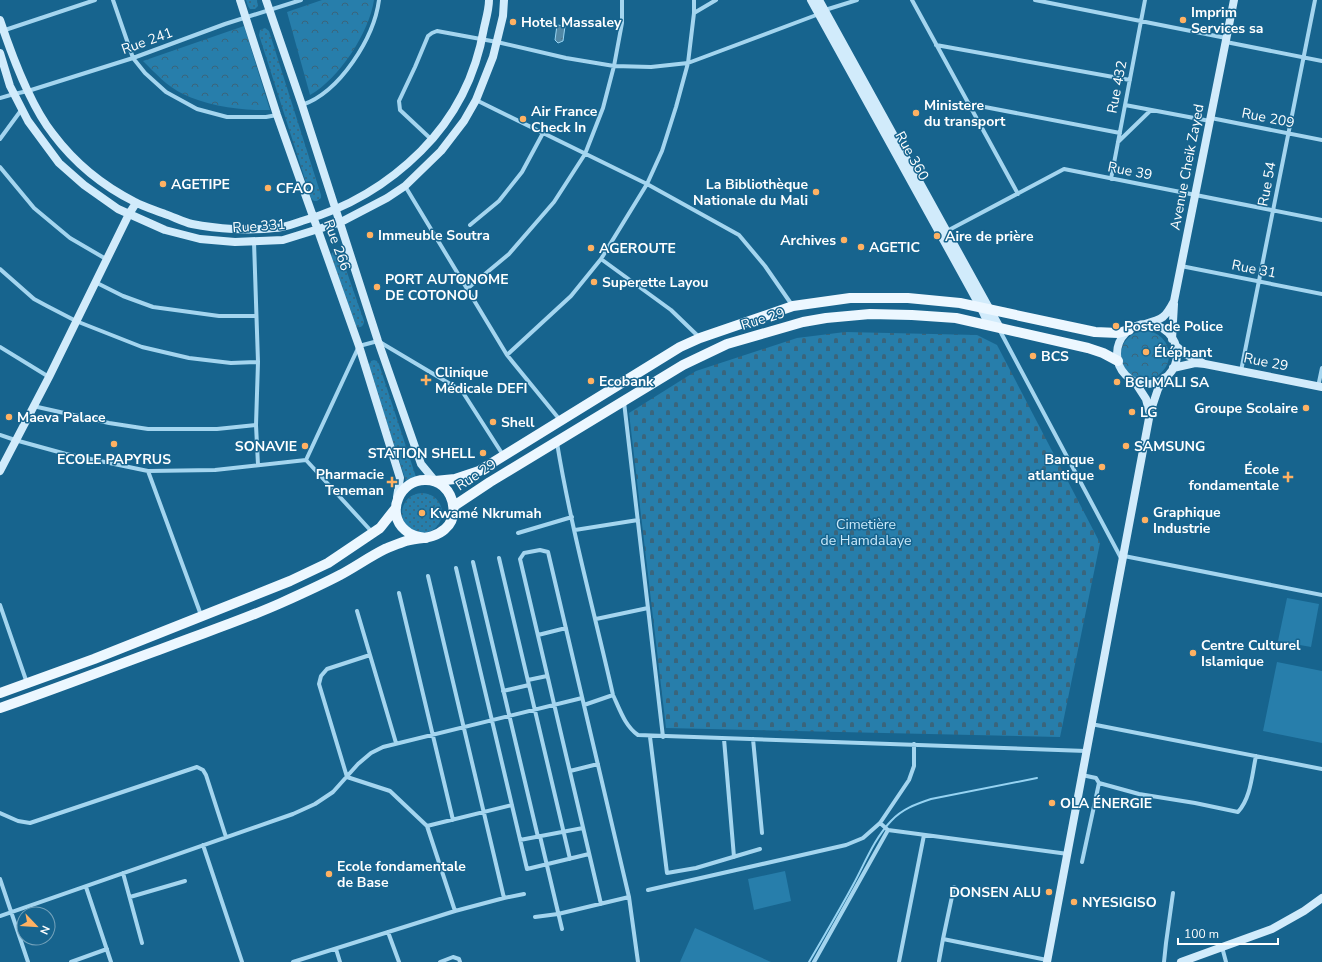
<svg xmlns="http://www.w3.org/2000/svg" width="1322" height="962" font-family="'Nunito Sans',sans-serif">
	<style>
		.grass { fill: url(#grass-dots) }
		.forest { fill: url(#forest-crowns) }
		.cemetery { fill: url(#cemetery-stones) }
		.garden { fill: #277eab }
		.water { fill: url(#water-ripples); stroke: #96d3f2 }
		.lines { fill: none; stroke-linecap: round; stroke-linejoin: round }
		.stream { stroke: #96d3f2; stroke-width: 2 }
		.street { stroke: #a4d5ef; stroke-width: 4 }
		.secondary { stroke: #d1ebfb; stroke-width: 8 }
		.primary { stroke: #ecf7ff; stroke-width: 10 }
		.poi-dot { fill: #ffb162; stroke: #17648e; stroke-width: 1.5 }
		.labels { text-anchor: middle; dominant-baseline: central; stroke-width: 3; stroke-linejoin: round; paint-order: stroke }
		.poi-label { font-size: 14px; font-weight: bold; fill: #fff; stroke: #17648e; text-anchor: start }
		.street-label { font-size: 14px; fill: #fff; stroke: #17648e }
		.park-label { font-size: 14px; fill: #caeafb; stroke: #17648e }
	</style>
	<defs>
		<pattern id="grass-dots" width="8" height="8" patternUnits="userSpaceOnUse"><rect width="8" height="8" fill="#277eab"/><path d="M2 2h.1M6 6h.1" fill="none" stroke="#3a657c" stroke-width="1.8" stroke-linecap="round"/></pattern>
		<pattern id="forest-crowns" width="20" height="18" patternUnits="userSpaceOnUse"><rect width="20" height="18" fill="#277eab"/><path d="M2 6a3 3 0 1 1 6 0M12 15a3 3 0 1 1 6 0" fill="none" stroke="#3a657c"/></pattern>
		<pattern id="cemetery-stones" width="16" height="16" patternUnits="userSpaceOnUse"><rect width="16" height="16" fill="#277eab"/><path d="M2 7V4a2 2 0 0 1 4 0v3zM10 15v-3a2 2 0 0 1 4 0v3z" fill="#3a657c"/></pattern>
		<pattern id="water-ripples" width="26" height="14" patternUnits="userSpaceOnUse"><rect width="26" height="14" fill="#5288a5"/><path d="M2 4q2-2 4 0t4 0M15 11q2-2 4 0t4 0" fill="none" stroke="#507081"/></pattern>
	</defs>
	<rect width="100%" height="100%" fill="#17648e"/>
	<path class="grass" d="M 246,0 L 257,0 L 258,6 L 255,9 L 250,9 L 248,6 Z
		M 265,28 L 269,31 L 321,195 L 321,198 L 317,201 L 314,201 L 311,198 L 259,35 L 260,30 Z
		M 335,251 L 339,252 L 341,255 L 364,321 C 364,326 360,329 356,326 L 331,256 L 332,253 Z
		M 374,360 L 377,361 L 379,364 L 416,477 L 406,481 L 368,366 L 371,361 Z
		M402 513a20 20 0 1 1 40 0a20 20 0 1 1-40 0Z"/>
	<path class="forest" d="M 322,0 L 374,0 C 369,33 339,79 310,95 L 287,12 Z
		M 244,26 L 270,110 C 244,111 207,106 183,94 C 168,87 155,73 143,61 Z
		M1121 355a24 24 0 1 1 48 0a24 24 0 1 1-48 0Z"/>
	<path class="cemetery" d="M 845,332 L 977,335 L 997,345 L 1100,543 L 1060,737 L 666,728 L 629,413 L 696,371 L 797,338 Z"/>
	<path class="garden" d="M 1287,598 L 1319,604 L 1311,647 L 1278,641 Z
		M 1277,662 L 1322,671 L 1322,743 L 1263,731 Z
		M 785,871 L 791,901 L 754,910 L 748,879 Z
		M 695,928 L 771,962 L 680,962 Z"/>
	<path class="water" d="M 557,25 L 565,26 L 563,41 L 558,43 L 555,40 Z"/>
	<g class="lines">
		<path class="stream" d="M 809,962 C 824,936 839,911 853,885 C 865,863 874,839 891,821 C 902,809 916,804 931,799 L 1037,778"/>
		<path class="street" d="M 113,0 L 133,58 L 145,73 L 166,92 L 197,109 L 227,117 L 266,117 L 277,115
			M 912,0 L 1018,194
			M 1035,0 L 1226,38
			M 825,10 L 857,0
			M 694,13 L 716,0
			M 2,31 L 95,0
			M 1226,42 L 1322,61
			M 936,45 L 1130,80
			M 0,98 L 14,94 L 28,91 L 133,58 L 225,24 L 301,0
			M 476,100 L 647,184 L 739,235 L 765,266 L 792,305
			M 969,104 L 1120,133
			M 302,105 C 340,92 374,38 379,0
			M 1125,105 L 1210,121
			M 1211,118 L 1322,140
			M 0,139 L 22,109
			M 432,140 L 400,110 L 399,101 L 415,67 L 428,36 L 432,33 L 437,31 L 497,42 L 566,58 L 614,66 L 651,67 L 688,63 L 819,14
			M 1118,142 L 1151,110
			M 0,167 L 34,208 L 70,238 L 106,259
			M 1111,179 L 1145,0
			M 405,186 L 507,355 L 560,420
			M 470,225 L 499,201 L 522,172 L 543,133
			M 947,231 L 1064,169 L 1322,220
			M 254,242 L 258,362 L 256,425 L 258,465
			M 601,259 L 671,310 L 699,337
			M 1181,266 L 1322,294
			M 0,269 L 34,299 L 47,306 L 76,321 L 142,347 L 189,358 L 231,363 L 258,362
			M 95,282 L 123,296 L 153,307 L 219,316 L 256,316
			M 467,289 L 509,254 L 554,202 L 585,154 L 603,108 L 614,66 L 622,23 L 622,0
			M 999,329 L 1121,558
			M 0,347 L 49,377
			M 507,355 L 571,296 L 601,259 L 647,184 L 662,151 L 676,107 L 688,63 L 694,13 L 694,0
			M 1241,371 L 1315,0
			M 1318,387 L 1322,368
			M 624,402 L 663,737
			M 33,406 L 109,423 L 148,429 L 217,429 L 256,425
			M 0,435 L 15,440 L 66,454 L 148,471 L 215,470 L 306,460
			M 557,443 C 571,528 594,611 613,695 C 620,710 625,726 638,735 L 1086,751
			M 306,460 L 359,346 L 378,341 L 462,391 L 503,455
			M 306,460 L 372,532
			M 148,471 L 201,615
			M 575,530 L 638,520
			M 518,533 L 572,517
			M 1124,556 L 1322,595
			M 499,558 L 570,859
			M 473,562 L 538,837
			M 456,568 L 527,869 L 589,854
			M 428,576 L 504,898 L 524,894
			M 399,593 L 453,820
			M 0,605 L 27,683
			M 357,611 L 396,743
			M 596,619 L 648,608
			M 538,635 L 566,628
			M 370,655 L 327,669 L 321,676 L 319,684 L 347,777 L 390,791 L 427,826 L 455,911 L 504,898
			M 528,680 L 547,676
			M 503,691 L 529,685
			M 584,705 L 613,695
			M 1091,724 L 1322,769
			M 650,737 L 667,873 L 696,868 L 760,849
			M 724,739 L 734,857
			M 753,739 L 762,833
			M 570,771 L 598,764
			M 1099,783 L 1139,794 L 1195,803 L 1238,812 C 1251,798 1252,774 1256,756
			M 0,813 L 18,821 L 30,823 L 197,767 L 203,770 L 206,775 L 226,837
			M 880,823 L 888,830 L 1068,854
			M 427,826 L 512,805
			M 540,836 L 562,929
			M 520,840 L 583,828
			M 203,845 L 242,962
			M 1082,862 L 1099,783 L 1096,778 L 1082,775
			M 123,873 L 142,943
			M 0,879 L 28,962
			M 86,887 L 111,962
			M 648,890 L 846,845 L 863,838 L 880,823 L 909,780 L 914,766 L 914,744
			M 130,897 L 185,881
			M 601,904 L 520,559 L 524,553 L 540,550 L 548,552 L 629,897 L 638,962
			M 0,916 L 293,814 L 315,804 L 333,792 L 358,764 L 371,753 L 383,747 L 582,698
			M 535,917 L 558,914 L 629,897
			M 388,932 L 399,962
			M 943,939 L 1047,960
			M 1222,947 L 1226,962
			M 336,949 L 340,962
			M 939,961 L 943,939 L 954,887
			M 71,962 L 107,949
			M 293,962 L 455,911
			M 440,962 L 453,957 L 459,959 L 460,962
			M 814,962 L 888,830
			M 899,962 L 924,835
			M 1164,962 L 1166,943 L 1173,893"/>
		<path class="secondary" d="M 240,0 L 277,115 L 359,346 L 400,478 L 397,497
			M 266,0 L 302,105 L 378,341 L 421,464 L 435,481
			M 811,0 L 981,308 L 989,325
			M 819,0 L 1000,328
			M 0,20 C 12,56 30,105 53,134 C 74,162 103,186 135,202 C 144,207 155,210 165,214 C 174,217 183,222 192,224 C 217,229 249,231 274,228 C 284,228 293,224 302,221 C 348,208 387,185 421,151 C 455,117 476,75 484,28 C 486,19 489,9 489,0
			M 0,53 L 10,86 L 28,121 L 59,163 L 84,185 L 118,209 L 165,230 L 200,239 L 235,242 L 283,240 L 341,222 L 387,198 L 405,186 L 441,151 L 464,121 L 476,100 L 493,57 L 503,16 L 504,0
			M 1145,324 C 1163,319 1165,318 1174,301 L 1234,0
			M1117 354a30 30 0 1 1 60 0a30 30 0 1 1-60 0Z
			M 1172,339 L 1174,304
			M 1175,345 L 1185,354 L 1203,363
			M 1173,368 L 1195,363 L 1205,364 L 1322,387
			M 1135,382 L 1146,399 L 1149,411
			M 0,471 L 49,377 L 129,214 L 136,203
			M 1047,962 L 1150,413 L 1158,389 L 1164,378
			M 1181,962 L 1272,929 L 1304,911 L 1322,898"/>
		<path class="primary" d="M 435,481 L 455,479 L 479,471 L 680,347 L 700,338 L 793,306 L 850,298 L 908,298 L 960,303 L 1095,332 L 1118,333 L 1129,330
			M 454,506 L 490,482 L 683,365 L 727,344 L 803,322 L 826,318 L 870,314 L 912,315 L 956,318 L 1088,348 L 1103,353 L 1118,361
			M 0,693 L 94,659 L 290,581 L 328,563 L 380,528 L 395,509
			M 0,708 C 55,689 109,668 164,648 C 203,633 243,620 281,603 C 301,594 321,585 340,575 C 355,567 369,557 385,549 C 390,547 397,544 403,542 C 417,537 433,540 445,529 C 458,518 455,497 443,486 C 438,482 432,480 426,480 C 400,479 385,513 405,530 C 411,536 418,537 426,538"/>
	</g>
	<g class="poi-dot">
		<circle cx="1183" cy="20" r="4"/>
		<circle cx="513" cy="22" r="4"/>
		<circle cx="916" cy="113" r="4"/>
		<circle cx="523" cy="119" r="4"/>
		<circle cx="163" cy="184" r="4"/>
		<circle cx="268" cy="188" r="4"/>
		<circle cx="816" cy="192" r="4"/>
		<circle cx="370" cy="235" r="4"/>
		<circle cx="937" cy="236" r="4"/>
		<circle cx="844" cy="240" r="4"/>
		<circle cx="861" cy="247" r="4"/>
		<circle cx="591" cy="248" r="4"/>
		<circle cx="594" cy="282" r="4"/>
		<circle cx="377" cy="287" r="4"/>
		<circle cx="1116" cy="326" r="4"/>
		<circle cx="1146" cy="352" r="4"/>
		<circle cx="1033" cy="356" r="4"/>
		<path d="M424 374h4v4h4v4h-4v4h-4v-4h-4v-4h4z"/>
		<circle cx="591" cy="381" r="4"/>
		<circle cx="1117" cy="382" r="4"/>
		<circle cx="1306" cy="408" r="4"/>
		<circle cx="1132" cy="412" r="4"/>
		<circle cx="9" cy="417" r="4"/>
		<circle cx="493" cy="422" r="4"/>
		<circle cx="114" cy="444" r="4"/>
		<circle cx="305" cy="446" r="4"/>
		<circle cx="1126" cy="446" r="4"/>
		<circle cx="483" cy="453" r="4"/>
		<circle cx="1102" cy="467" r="4"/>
		<path d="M1286 471h4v4h4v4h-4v4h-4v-4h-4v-4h4z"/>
		<path d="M390 476h4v4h4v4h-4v4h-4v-4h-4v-4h4z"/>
		<circle cx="422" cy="513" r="4"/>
		<circle cx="1145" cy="520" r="4"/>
		<circle cx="1193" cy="653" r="4"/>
		<circle cx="1052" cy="803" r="4"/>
		<circle cx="329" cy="874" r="4"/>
		<circle cx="1049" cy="892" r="4"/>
		<circle cx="1074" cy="902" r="4"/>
	</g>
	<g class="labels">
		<g class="poi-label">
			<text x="1191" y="12">Imprim<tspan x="1191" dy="16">Services sa</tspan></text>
			<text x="521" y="22">Hotel Massaley</text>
			<text x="924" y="105">Ministere<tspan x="924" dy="16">du transport</tspan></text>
			<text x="531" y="111">Air France<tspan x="531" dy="16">Check In</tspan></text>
			<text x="171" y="184">AGETIPE</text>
			<text x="808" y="184" text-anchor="end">La Bibliothèque<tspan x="808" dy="16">Nationale du Mali</tspan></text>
			<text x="276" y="188">CFAO</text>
			<text x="378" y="235">Immeuble Soutra</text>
			<text x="945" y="236">Aire de prière</text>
			<text x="836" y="240" text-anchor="end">Archives</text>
			<text x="869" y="247">AGETIC</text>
			<text x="599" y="248">AGEROUTE</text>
			<text x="385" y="279">PORT AUTONOME<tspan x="385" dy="16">DE COTONOU</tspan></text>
			<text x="602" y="282">Superette Layou</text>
			<text x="1124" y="326">Poste de Police</text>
			<text x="1154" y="352">Éléphant</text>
			<text x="1041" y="356">BCS</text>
			<text x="435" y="372">Clinique<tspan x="435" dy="16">Médicale DEFI</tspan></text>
			<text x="599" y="381">Ecobank</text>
			<text x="1125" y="382">BCI MALI SA</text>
			<text x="1298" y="408" text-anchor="end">Groupe Scolaire</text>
			<text x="1140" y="412">LG</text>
			<text x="17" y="417">Maeva Palace</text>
			<text x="501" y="422">Shell</text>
			<text x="297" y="446" text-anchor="end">SONAVIE</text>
			<text x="1134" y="446">SAMSUNG</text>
			<text x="475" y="453" text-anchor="end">STATION SHELL</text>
			<text x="114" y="459" text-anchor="middle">ECOLE PAPYRUS</text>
			<text x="1094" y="459" text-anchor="end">Banque<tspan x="1094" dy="16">atlantique</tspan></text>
			<text x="1279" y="469" text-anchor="end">École<tspan x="1279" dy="16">fondamentale</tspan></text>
			<text x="384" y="474" text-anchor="end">Pharmacie<tspan x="384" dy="16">Teneman</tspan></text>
			<text x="1153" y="512">Graphique<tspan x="1153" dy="16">Industrie</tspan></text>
			<text x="430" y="513">Kwamé Nkrumah</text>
			<text x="1201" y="645">Centre Culturel<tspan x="1201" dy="16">Islamique</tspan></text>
			<text x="1060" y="803">OLA ÉNERGIE</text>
			<text x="337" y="866">Ecole fondamentale<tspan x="337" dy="16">de Base</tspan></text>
			<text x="1041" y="892" text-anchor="end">DONSEN ALU</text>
			<text x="1082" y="902">NYESIGISO</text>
		</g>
		<g class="street-label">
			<text transform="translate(147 41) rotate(-20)">Rue 241</text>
			<text transform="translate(1117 87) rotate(-79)">Rue 432</text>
			<text transform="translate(1268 118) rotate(11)">Rue 209</text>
			<text transform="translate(912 156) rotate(61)">Rue 360</text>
			<text transform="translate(1187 167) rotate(-79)">Avenue Cheik Zayed</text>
			<text transform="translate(1130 171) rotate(11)">Rue 39</text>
			<text transform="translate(1267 184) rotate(-79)">Rue 54</text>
			<text transform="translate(259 226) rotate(-4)">Rue 331</text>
			<text transform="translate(337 245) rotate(70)">Rue 266</text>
			<text transform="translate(1254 269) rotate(11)">Rue 31</text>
			<text transform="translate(763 319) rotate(-17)">Rue 29</text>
			<text transform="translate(1266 362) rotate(11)">Rue 29</text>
			<text transform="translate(476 475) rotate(-33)">Rue 29</text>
		</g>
		<g class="park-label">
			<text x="866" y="524">Cimetière<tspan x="866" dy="16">de Hamdalaye</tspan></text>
		</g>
	</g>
	<g transform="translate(36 926) rotate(115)"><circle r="19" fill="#17648e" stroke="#74a2bb"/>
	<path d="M0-3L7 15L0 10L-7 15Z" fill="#ffb162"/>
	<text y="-6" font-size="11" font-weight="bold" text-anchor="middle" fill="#ffffff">N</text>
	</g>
	<path d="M1178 938v6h100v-6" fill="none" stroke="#ffffff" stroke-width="2"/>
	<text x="1184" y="938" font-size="12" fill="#ffffff" stroke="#17648e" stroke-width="3" paint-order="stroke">100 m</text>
</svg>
